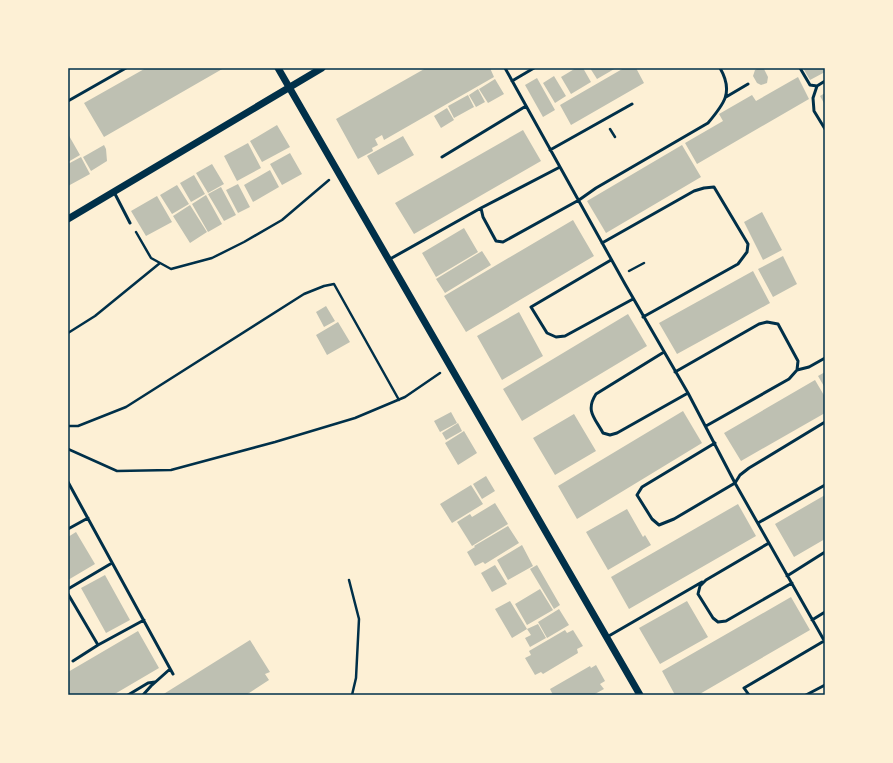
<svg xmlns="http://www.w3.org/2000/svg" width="893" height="763" font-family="'Titillium Web',sans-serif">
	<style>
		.building { fill: #bec0b2 }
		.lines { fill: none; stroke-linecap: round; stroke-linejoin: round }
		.path { stroke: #003049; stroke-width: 2.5 }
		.service { stroke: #003049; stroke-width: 3 }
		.tertiary { stroke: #003049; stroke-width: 7 }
		.neatline { fill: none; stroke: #003049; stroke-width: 1.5 }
	</style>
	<rect width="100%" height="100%" fill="#fdf0d5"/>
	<path class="building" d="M 146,68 L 224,68 L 104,137 L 84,103 Z
		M 426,68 L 490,68 L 494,77 L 384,140 L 382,135 L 375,139 L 378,145 L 372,148 L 373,151 L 358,159 L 336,119 Z
		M 576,68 L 583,68 L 591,82 L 571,94 L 561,77 Z
		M 590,68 L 616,68 L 597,79 Z
		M 624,68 L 636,68 L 644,83 L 571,125 L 560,105 Z
		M 759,68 L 764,69 L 768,77 L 767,83 L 761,85 L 757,83 L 753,76 L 755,70 Z
		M 803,68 L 825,68 L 825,72 L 810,80 Z
		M 554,76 L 566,96 L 555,103 L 543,83 Z
		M 798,77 L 809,99 L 697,164 L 685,143 L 723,121 L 719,114 L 752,95 L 756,101 Z
		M 537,78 L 555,110 L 543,117 L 525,85 Z
		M 495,79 L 504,94 L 488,103 L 479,89 Z
		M 478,89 L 485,102 L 476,107 L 469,95 Z
		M 825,93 L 825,105 L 820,96 Z
		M 468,95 L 474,107 L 454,118 L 448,106 Z
		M 447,108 L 454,120 L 441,128 L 434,116 Z
		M 277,125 L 290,147 L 262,162 L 250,141 Z
		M 523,130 L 541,161 L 414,234 L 395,203 Z
		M 68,134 L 80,155 L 68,162 Z
		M 403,136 L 414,155 L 378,175 L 367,156 Z
		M 248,143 L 261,168 L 237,181 L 224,156 Z
		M 104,145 L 106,149 L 107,161 L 91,171 L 83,157 Z
		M 682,145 L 701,177 L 606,233 L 587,201 Z
		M 290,153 L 302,174 L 282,185 L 270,164 Z
		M 81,157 L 90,174 L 68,186 L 68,164 Z
		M 212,164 L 224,184 L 208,193 L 196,173 Z
		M 270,170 L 279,187 L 253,202 L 244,185 Z
		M 194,175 L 205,194 L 191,202 L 180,183 Z
		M 238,184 L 250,207 L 238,213 L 226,190 Z
		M 177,185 L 189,204 L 172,214 L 160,195 Z
		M 221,187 L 236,215 L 224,221 L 208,194 Z
		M 206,195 L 222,224 L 208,232 L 192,204 Z
		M 157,196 L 172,222 L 146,236 L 131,211 Z
		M 190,205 L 207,232 L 190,243 L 173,216 Z
		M 762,212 L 782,250 L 763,260 L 744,222 Z
		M 573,220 L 594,256 L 466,332 L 444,296 Z
		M 464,228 L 478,252 L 436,277 L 422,253 Z
		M 482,251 L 491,265 L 445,293 L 436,279 Z
		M 783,256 L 797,284 L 773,297 L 758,269 Z
		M 753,271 L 770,303 L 677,354 L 659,323 Z
		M 326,306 L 335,321 L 324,327 L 316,312 Z
		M 519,312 L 543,356 L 502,380 L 477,336 Z
		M 628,314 L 647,346 L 522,421 L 503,389 Z
		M 338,322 L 350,342 L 327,355 L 316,335 Z
		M 825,372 L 825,388 L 818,376 Z
		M 815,380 L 825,397 L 825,413 L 741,461 L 724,433 Z
		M 683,411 L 702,443 L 577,519 L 558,486 Z
		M 451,412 L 457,423 L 440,432 L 434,421 Z
		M 574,414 L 596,451 L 555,475 L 533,438 Z
		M 458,423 L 462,431 L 446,440 L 442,433 Z
		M 464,431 L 477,453 L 458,465 L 445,443 Z
		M 486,476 L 495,491 L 482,499 L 473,484 Z
		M 471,485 L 483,504 L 452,523 L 440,504 Z
		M 825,495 L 825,539 L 794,557 L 775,524 Z
		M 495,503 L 508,524 L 472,546 L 457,522 L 470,514 L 472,517 Z
		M 738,504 L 756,536 L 629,609 L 611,577 Z
		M 627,509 L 643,537 L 645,535 L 651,545 L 608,570 L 586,532 Z
		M 508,526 L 519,543 L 485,564 L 483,562 L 475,566 L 467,552 L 475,547 L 474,546 Z
		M 76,532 L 95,564 L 68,580 L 68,537 Z
		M 522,545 L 533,566 L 508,580 L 497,560 Z
		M 495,565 L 507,584 L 492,592 L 481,573 Z
		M 537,565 L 560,605 L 554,609 L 530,569 Z
		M 105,575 L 130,620 L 106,633 L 81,588 Z
		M 540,589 L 553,610 L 527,625 L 515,604 Z
		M 791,597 L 810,630 L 698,695 L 675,695 L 662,671 Z
		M 510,601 L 527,629 L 512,638 L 495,609 Z
		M 687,601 L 708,637 L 660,664 L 639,628 Z
		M 559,609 L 569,625 L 547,638 L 538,622 Z
		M 538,624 L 546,638 L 530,647 L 525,638 L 531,635 L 527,629 Z
		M 565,630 L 567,633 L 573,630 L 583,646 L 577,649 L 578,653 L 543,674 L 541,672 L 535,675 L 525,658 L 531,655 L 529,651 Z
		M 138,631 L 159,668 L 113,695 L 68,695 L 68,672 Z
		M 250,640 L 270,672 L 265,674 L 269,680 L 246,695 L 162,695 Z
		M 596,665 L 605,681 L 600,684 L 604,689 L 593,695 L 553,695 L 550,689 L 590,666 L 591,668 Z"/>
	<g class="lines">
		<path class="path" d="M 610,129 L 615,137
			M 136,232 L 151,258 L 171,269 L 212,258 L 244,242 L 282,220 L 329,180
			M 629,271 L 644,263
			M 68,333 L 95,316 L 160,263
			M 68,426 L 78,426 L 126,407 L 304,294 L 324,286 L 334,284 L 399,400
			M 68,449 L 117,471 L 171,470 L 275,442 L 355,418 L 405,397 L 440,373
			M 349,580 L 359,619 L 356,678 L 352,695"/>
		<path class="service" d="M 505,68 L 625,284 L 688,393 L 735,483 L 825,642
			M 800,68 L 810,85 L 817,86
			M 512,81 L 534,68
			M 825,81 L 817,86 L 813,98 L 814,111 L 825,129
			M 726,97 L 748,84
			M 68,101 L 126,68
			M 550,150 L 632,104
			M 442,157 L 526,106
			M 560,167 L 481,208 L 483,217 L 496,241 L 503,242 L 579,200 L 596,188 L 708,123 C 724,104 734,92 720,68
			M 114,192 L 130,223
			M 602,243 L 694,191 L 704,188 L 714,187 L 748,244 L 747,252 L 738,264 L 643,317
			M 390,259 L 481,208
			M 611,260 L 531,307 L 547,333 L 556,337 L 565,336 L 633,299
			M 664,352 L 596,394 C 585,411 595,418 603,433 L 610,435 L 617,433 L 688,393
			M 797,370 L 809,367 L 825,358
			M 675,372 L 759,324 L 767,322 L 778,324 L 798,361 L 797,370 L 789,379 L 706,426
			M 715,443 L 642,487 L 637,495 L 652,519 L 659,525 L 674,519 L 735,483 L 740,475 L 749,468 L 825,422
			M 68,482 L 173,674
			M 758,523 L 825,485
			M 68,529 L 88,518
			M 769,543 L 706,580 L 700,586 L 698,594 L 713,618 L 718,622 L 726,621 L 792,583
			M 787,576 L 825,552
			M 68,589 L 112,563
			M 68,594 L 98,645
			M 812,620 L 825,612
			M 607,637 L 702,582
			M 73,661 L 98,645 L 144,620
			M 128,695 L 148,683 L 155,682
			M 143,695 L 151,686 L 170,669
			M 749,695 L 744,688 L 824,641
			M 806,695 L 825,685"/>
		<path class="tertiary" d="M 278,68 L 640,695
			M 68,219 L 322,68"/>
	</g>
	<rect width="893" height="763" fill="none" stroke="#fdf0d5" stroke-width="138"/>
	<rect x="69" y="69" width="755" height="625" class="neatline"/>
</svg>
